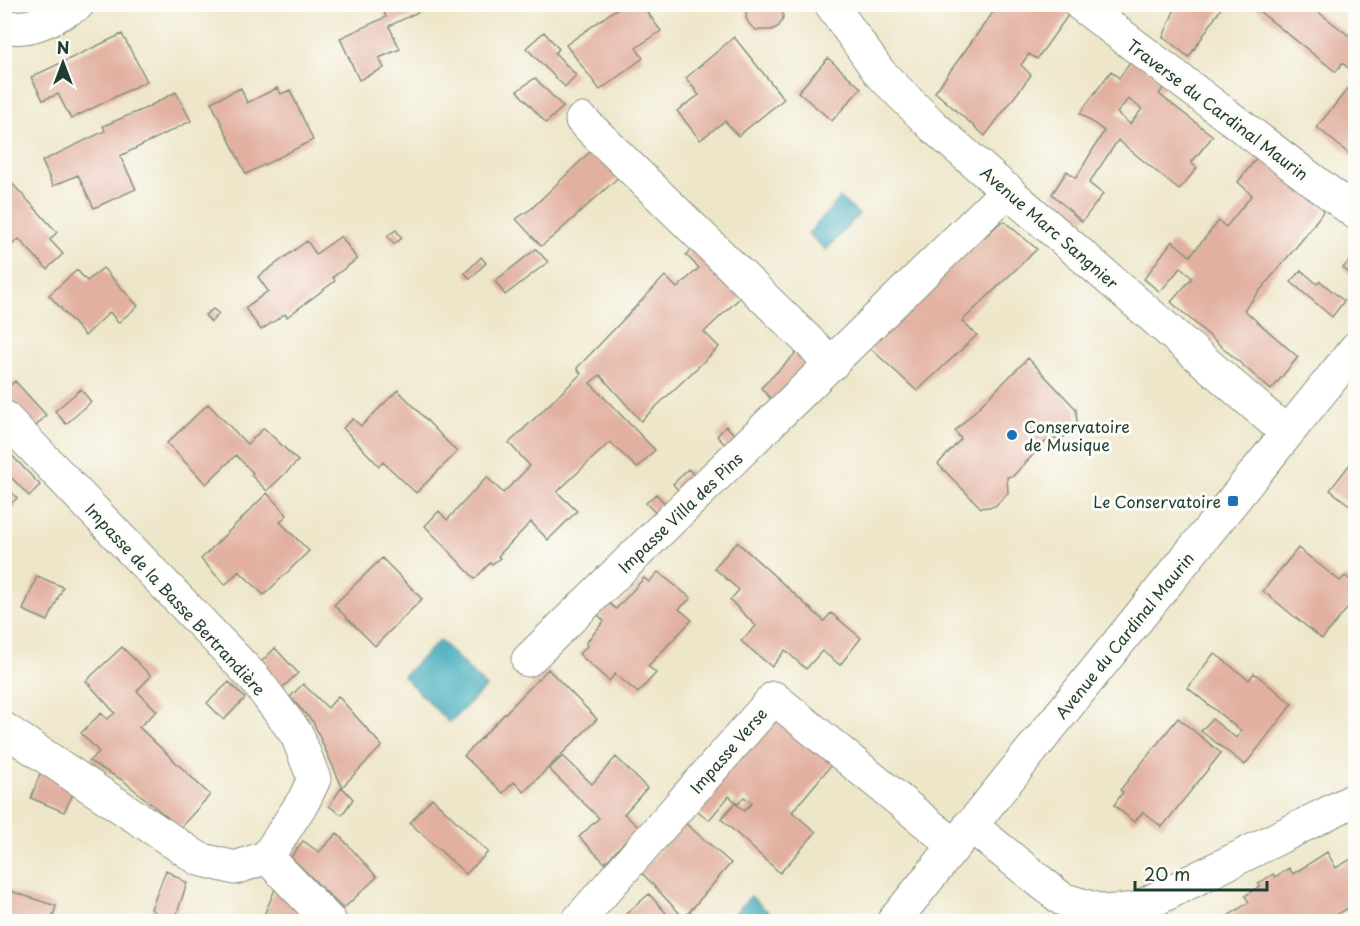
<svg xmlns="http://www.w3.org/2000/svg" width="1360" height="926" font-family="'Playpen Sans',sans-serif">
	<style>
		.water { fill: #3ba9ba; stroke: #2d7377; stroke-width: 1.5 }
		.building { fill: #e2b0a0; fill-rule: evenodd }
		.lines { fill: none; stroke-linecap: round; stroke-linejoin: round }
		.minor-casing { stroke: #86927e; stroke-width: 35 }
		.minor { stroke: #fff; stroke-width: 33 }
		.poi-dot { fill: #1f6fb2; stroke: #fdfcf7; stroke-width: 2 }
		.labels { text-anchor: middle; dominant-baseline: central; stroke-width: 6; stroke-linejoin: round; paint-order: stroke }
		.street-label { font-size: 16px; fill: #1f3d34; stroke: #fdfcf7 }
		.poi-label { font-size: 16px; fill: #1f3d34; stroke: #fdfcf7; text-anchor: start }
	</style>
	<rect width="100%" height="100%" fill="#fdfcf7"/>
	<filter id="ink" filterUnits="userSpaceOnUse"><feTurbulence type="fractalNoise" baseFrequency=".0167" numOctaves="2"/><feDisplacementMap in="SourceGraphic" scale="12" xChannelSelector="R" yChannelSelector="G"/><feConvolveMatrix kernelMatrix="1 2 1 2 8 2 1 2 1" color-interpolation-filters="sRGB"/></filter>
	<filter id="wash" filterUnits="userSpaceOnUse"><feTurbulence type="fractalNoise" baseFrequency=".008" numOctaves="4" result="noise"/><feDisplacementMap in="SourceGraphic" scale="24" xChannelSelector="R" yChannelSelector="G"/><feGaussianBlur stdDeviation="1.35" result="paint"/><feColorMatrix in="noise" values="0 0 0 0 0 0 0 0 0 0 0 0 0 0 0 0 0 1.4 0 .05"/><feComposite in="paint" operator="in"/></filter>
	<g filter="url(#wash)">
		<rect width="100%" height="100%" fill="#eee6c9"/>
		<path class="water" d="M 840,198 L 859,214 L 826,250 L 808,234 Z
			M 440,640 L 486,687 L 449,723 L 403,676 Z
			M 751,896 L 778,921 L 736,921 L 731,917 Z"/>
		<g id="blocks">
			<path class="building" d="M 380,4 L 434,4 L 389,26 L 400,49 L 379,58 L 384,68 L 359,80 L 340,38 L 386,17 Z
				M 747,4 L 782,4 L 783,18 L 779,26 L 772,30 L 756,30 L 750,25 L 746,18 Z
				M 999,4 L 1063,4 L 1071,11 L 1037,59 L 1029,54 L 1021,65 L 1031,75 L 985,136 L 935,92 Z
				M 1177,4 L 1224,4 L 1189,57 L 1163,37 Z
				M 1250,4 L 1308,4 L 1356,41 L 1356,70 L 1354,72 L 1342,63 L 1336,72 Z
				M 622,5 L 642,5 L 661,31 L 636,48 L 643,58 L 600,90 L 566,45 Z
				M 544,32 L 559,49 L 555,53 L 576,75 L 565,87 L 526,48 Z
				M 122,34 L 147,81 L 71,119 L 58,94 L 43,100 L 31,77 Z
				M 734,37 L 784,99 L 738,136 L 725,121 L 700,140 L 677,111 L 699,95 L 686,78 Z
				M 828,58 L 861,88 L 832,121 L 798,92 Z
				M 1133,59 L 1166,84 L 1159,94 L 1213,136 L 1191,163 L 1197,168 L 1179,190 L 1118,140 L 1089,183 L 1103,194 L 1082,222 L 1052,194 L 1067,171 L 1076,178 L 1104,131 L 1080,113 L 1111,71 L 1119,78 ZM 1128,99 L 1142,109 L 1130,124 L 1117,113 Z
				M 535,78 L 563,107 L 546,123 L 517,91 Z
				M 1350,86 L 1356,91 L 1356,160 L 1317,127 Z
				M 241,88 L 247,103 L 277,88 L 281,94 L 290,90 L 313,140 L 246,174 L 211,102 Z
				M 176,92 L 191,121 L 120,156 L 136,189 L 94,208 L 78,175 L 53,186 L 42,161 L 105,131 L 103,126 L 144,109 Z
				M 595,147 L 622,174 L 554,236 L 541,246 L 516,219 L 531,209 Z
				M 1258,156 L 1325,209 L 1306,235 L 1244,310 L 1298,357 L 1271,390 L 1171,302 L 1192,278 L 1181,267 L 1160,292 L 1144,279 L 1172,241 L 1190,256 L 1219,221 L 1226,227 L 1252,195 L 1238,182 Z
				M 7,178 L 57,232 L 50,240 L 63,254 L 47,269 L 19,239 L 7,249 L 4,247 L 4,181 Z
				M 1001,222 L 1005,222 L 1037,249 L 962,321 L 977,335 L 917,391 L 869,347 L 939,279 Z
				M 396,230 L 402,238 L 394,244 L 387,236 Z
				M 341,236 L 357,259 L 333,277 L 335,281 L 287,317 L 285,314 L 261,330 L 245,308 L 268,291 L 258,277 L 307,241 L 316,254 Z
				M 695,246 L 744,294 L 704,332 L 719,347 L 641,421 L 600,375 L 590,383 L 655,450 L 637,468 L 610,442 L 557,492 L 577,511 L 548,540 L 531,522 L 498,556 L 500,558 L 492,564 L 490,563 L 475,579 L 425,526 L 439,511 L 447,520 L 487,477 L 503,493 L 530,466 L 509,443 L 581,374 L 577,368 L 665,276 L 677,288 L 699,268 L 686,255 Z
				M 536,249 L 548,262 L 505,295 L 495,281 Z
				M 481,257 L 486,263 L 470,279 L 465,273 Z
				M 1352,258 L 1356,261 L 1356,279 L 1343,268 Z
				M 103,268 L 138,306 L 118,323 L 110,312 L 85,336 L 49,295 L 77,270 L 87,281 Z
				M 1301,270 L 1317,284 L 1320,281 L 1344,301 L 1332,317 L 1291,282 Z
				M 213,309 L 219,314 L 211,322 L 205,315 Z
				M 799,350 L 816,368 L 777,406 L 761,388 Z
				M 1028,358 L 1076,409 L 1077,423 L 1062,439 L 1048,439 L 1013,476 L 1007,477 L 1008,493 L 995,506 L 981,508 L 938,464 L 961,439 L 955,431 Z
				M 15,381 L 46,415 L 36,426 L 24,420 L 4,399 L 4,391 Z
				M 81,389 L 91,402 L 66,424 L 55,411 Z
				M 398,390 L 457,452 L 416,493 L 383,462 L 379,466 L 343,428 L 353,419 L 361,426 Z
				M 208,404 L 247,444 L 264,428 L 298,461 L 267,491 L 251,475 L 253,473 L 236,455 L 206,484 L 167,443 Z
				M 726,426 L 744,444 L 734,454 L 717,436 Z
				M 4,447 L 40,485 L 29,496 L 4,470 Z
				M 1356,456 L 1356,510 L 1330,490 Z
				M 688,469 L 703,483 L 686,499 L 673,484 Z
				M 4,484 L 17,498 L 4,511 Z
				M 267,493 L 287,515 L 280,522 L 309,551 L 264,595 L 239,571 L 225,585 L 201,559 Z
				M 656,494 L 673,512 L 663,521 L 646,503 Z
				M 737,542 L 824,621 L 831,613 L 861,638 L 840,665 L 822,651 L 806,669 L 785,650 L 772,667 L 741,641 L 756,626 L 730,600 L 739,590 L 714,568 Z
				M 1298,548 L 1340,581 L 1345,576 L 1356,584 L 1356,598 L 1322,639 L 1263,591 Z
				M 382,558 L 422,599 L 375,646 L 334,605 Z
				M 658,572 L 691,598 L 679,609 L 692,620 L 648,666 L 656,673 L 638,693 L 615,674 L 609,681 L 579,654 L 587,646 L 586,643 L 604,621 L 594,611 L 605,600 L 616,609 L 644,578 L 649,582 Z
				M 37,576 L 63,587 L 48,621 L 23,610 Z
				M 122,647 L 151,676 L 137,691 L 157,711 L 139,727 L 210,795 L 180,828 L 124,781 L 89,761 L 99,752 L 81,733 L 101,713 L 107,719 L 115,713 L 86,681 Z
				M 275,648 L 298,673 L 282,688 L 259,664 Z
				M 1214,653 L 1249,680 L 1254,673 L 1292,704 L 1245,765 L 1201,731 L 1212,719 L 1236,738 L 1241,731 L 1188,688 Z
				M 548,669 L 597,719 L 524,792 L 514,782 L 503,793 L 464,756 Z
				M 229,682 L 245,698 L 224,720 L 207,703 Z
				M 303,684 L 328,708 L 338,696 L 382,746 L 342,787 L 353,799 L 342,815 L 329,806 L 342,787 L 335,771 L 313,722 L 290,697 Z
				M 1178,718 L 1221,753 L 1162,827 L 1143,812 L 1134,822 L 1114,805 L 1123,792 L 1120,790 Z
				M 775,719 L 834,762 L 792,812 L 816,832 L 780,873 L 721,819 L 735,803 L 744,811 L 752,803 L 744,797 L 738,804 L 729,796 L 709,820 L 695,809 Z
				M 563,756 L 592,784 L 616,757 L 647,788 L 624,814 L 642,830 L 628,846 L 624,842 L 605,863 L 579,837 L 599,818 L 549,769 Z
				M 42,768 L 75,790 L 64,812 L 31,798 Z
				M 432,798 L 488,852 L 466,874 L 410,823 Z
				M 684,822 L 731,863 L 684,918 L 641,872 Z
				M 337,833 L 377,877 L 343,909 L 291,857 L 303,841 L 319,852 Z
				M 1327,852 L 1336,868 L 1356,856 L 1356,904 L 1332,917 L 1334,922 L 1219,922 L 1249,902 L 1245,896 L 1260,886 L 1258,884 L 1273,874 L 1275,877 L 1289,868 L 1293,874 Z
				M 166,870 L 187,883 L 174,922 L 167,922 L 151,909 Z
				M 276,887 L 310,922 L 261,922 Z
				M 7,890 L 56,906 L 51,922 L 4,922 L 4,898 Z
				M 649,894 L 674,922 L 617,922 Z"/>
		</g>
	</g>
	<g filter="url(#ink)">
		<use href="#blocks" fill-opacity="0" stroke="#86927e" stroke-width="1.5"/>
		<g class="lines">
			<defs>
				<path id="minor" d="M 831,4 L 879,72 L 936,129 L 1287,433
					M 1080,4 L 1356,213
					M 4,26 C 31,33 55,16 78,4
					M 582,120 L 832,364
					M 4,417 L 255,679 L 297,735 L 314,779 L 304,800 L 267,857
					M 528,660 L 1008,190
					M 4,729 L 199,859 L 235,868 L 267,857 L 330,922
					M 970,825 L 1062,899 L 1105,912 L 1136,909 L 1356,799
					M 577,922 L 774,698 L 954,845
					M 893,922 L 1356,348"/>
			</defs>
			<use href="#minor" class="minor-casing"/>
			<use href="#minor" class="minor"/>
		</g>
	</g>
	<g class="poi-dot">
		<circle cx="1012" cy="435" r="6"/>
		<rect x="1227" y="495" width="12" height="12" rx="3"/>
	</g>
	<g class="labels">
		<g class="street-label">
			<text transform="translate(1218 109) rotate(37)">Traverse du Cardinal Maurin</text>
			<text transform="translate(1050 227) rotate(41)">Avenue Marc Sangnier</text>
			<text transform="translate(680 512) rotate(-44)">Impasse Villa des Pins</text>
			<text transform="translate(176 599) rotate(47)">Impasse de la Basse Bertrandière</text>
			<text transform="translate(1124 635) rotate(-51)">Avenue du Cardinal Maurin</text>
			<text transform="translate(728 750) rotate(-49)">Impasse Verse</text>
		</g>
		<g class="poi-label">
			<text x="1024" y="426">Conservatoire<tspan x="1024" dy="18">de Musique</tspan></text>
			<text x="1221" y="501" text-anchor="end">Le Conservatoire</text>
		</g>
	</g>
	<rect width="1360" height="926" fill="none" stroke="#fdfcf7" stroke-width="24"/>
	<g transform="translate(63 63)" stroke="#fdfcf7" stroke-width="4.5" paint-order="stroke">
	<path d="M0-4.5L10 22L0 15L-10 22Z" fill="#1f3d34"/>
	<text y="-9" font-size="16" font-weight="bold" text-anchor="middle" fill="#1f3d34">N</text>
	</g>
	<path d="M1135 881v9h132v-9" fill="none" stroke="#1f3d34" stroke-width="3"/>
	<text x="1144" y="881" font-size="18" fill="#1f3d34" stroke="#fdfcf7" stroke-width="4.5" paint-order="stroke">20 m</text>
</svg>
